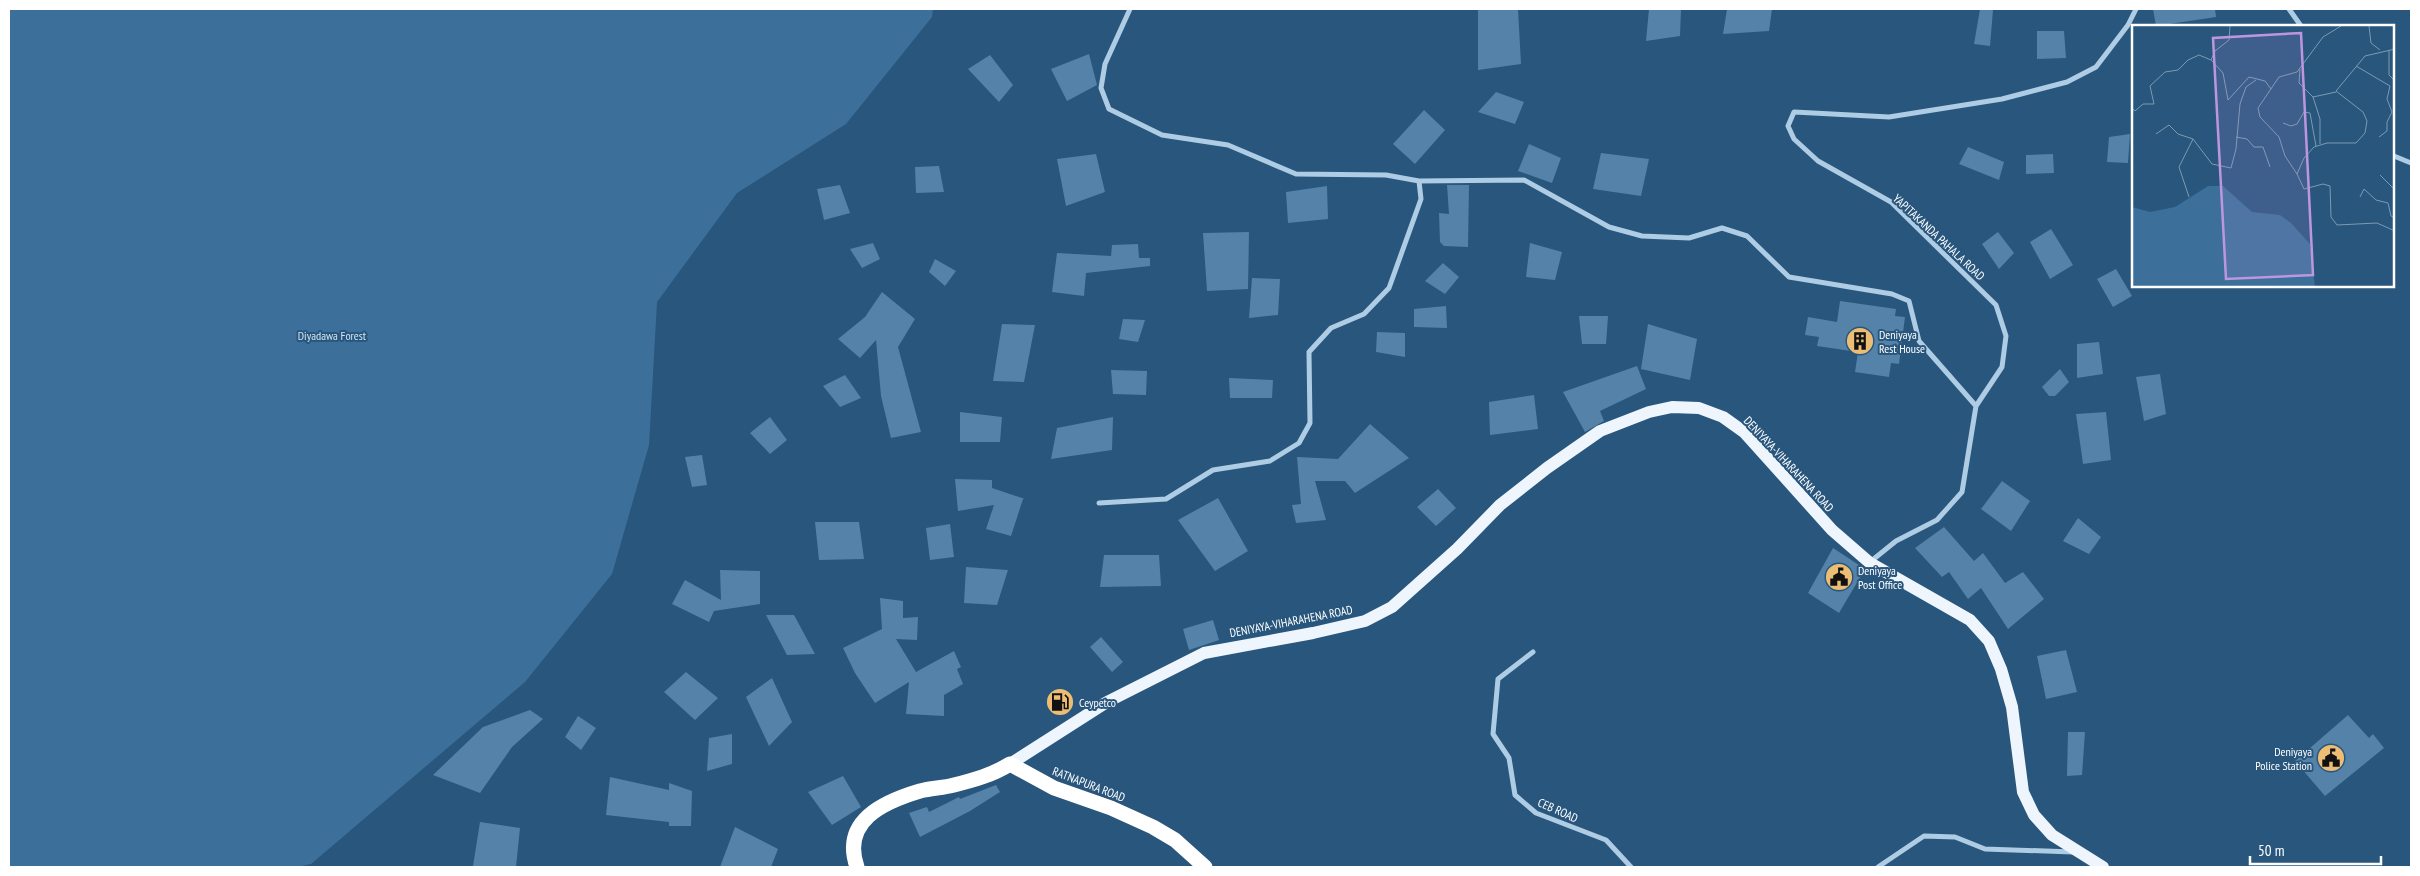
<svg xmlns="http://www.w3.org/2000/svg" width="2420" height="876" font-family="'PT Sans Narrow',sans-serif">
	<style>
		.green { fill: #3c709b }
		.building { fill: #5582a8 }
		.lines { fill: none; stroke-linecap: round; stroke-linejoin: round }
		.street { stroke: #aecce4; stroke-width: 5 }
		.primary { stroke: #eef5fd; stroke-width: 12 }
		.highway { stroke: #fff; stroke-width: 15 }
		.labels { text-anchor: middle; dominant-baseline: central; stroke-width: 4; stroke-linejoin: round; paint-order: stroke }
		.street-label { font-size: 12px; fill: #fff; stroke: #28567d }
		.poi-label { font-size: 12px; fill: #fff; stroke: #28567d; text-anchor: start }
		.park-label { font-size: 12px; fill: #d1e4f4; stroke: #28567d }
		.inset-road { fill: none; stroke: #7e9ab1; stroke-width: 1 }
		.view { fill: #bd96df; fill-opacity: 0.15; stroke: #bd96df; stroke-width: 2.5 }
		.inset-edge { fill: none; stroke: #fff; stroke-width: 2.5 }
	</style>
	<rect width="100%" height="100%" fill="#28567d"/>
	<path class="green" d="M 9,9 L 933,9 L 932,17 L 846,124 L 737,193 L 657,302 L 649,445 L 612,574 L 525,682 L 311,864 L 297,867 L 9,867 Z"/>
	<path class="building" d="M 1478,9 L 1518,9 L 1521,64 L 1478,70 Z
		M 1649,9 L 1681,9 L 1680,36 L 1646,41 Z
		M 1727,9 L 1772,9 L 1769,31 L 1723,34 Z
		M 1980,9 L 1993,10 L 1990,46 L 1974,44 Z
		M 2153,9 L 2215,9 L 2216,17 L 2156,26 Z
		M 2037,31 L 2064,31 L 2066,58 L 2037,59 Z
		M 1089,54 L 1097,85 L 1067,101 L 1051,69 Z
		M 990,55 L 1013,85 L 999,102 L 968,69 Z
		M 1496,92 L 1524,102 L 1515,124 L 1478,112 Z
		M 1424,110 L 1445,130 L 1415,164 L 1393,144 Z
		M 2130,134 L 2128,163 L 2107,162 L 2109,137 Z
		M 1529,144 L 1561,158 L 1552,183 L 1518,171 Z
		M 1968,147 L 2004,162 L 1999,180 L 1959,164 Z
		M 1601,153 L 1649,159 L 1641,196 L 1593,189 Z
		M 1096,154 L 1105,192 L 1066,206 L 1057,159 Z
		M 2053,154 L 2054,173 L 2026,174 L 2026,155 Z
		M 939,166 L 944,192 L 916,193 L 915,167 Z
		M 840,185 L 850,213 L 824,220 L 817,189 Z
		M 1447,185 L 1469,185 L 1468,247 L 1444,246 L 1440,242 L 1439,213 L 1449,214 Z
		M 1327,186 L 1328,219 L 1288,223 L 1286,192 Z
		M 2051,229 L 2073,265 L 2050,279 L 2030,242 Z
		M 1249,232 L 1248,289 L 1207,291 L 1203,233 Z
		M 1998,232 L 2014,253 L 1999,269 L 1982,244 Z
		M 873,243 L 880,259 L 862,268 L 850,249 Z
		M 1530,243 L 1562,252 L 1555,280 L 1526,277 Z
		M 1138,244 L 1139,258 L 1150,258 L 1150,266 L 1086,273 L 1084,296 L 1052,292 L 1057,253 L 1111,256 L 1112,245 Z
		M 935,259 L 956,271 L 945,286 L 929,272 Z
		M 1443,263 L 1459,277 L 1445,294 L 1425,281 Z
		M 2116,269 L 2132,296 L 2113,307 L 2097,279 Z
		M 1252,278 L 1280,279 L 1278,315 L 1249,318 Z
		M 882,292 L 915,319 L 898,347 L 921,432 L 891,438 L 881,396 L 876,340 L 860,358 L 838,339 L 865,317 Z
		M 1840,301 L 1896,309 L 1895,316 L 1905,317 L 1899,364 L 1891,363 L 1889,377 L 1855,372 L 1858,352 L 1817,346 L 1819,337 L 1805,335 L 1808,317 L 1837,322 Z
		M 1446,306 L 1447,328 L 1414,327 L 1414,309 Z
		M 1579,316 L 1608,316 L 1606,344 L 1582,344 Z
		M 1123,319 L 1145,320 L 1138,342 L 1119,339 Z
		M 1002,324 L 1035,325 L 1024,382 L 993,381 Z
		M 1648,324 L 1697,339 L 1690,380 L 1641,369 Z
		M 1377,332 L 1405,333 L 1405,357 L 1376,352 Z
		M 2099,342 L 2103,374 L 2077,378 L 2077,344 Z
		M 1637,366 L 1646,389 L 1600,411 L 1604,421 L 1585,432 L 1563,392 Z
		M 2060,369 L 2069,382 L 2055,396 L 2049,396 L 2042,387 Z
		M 1111,370 L 1147,371 L 1146,395 L 1113,394 Z
		M 2160,374 L 2166,414 L 2144,421 L 2136,377 Z
		M 845,375 L 861,398 L 840,407 L 823,386 Z
		M 1229,378 L 1273,380 L 1272,398 L 1230,398 Z
		M 1534,395 L 1538,429 L 1490,435 L 1489,402 Z
		M 960,412 L 1002,417 L 1000,442 L 960,442 Z
		M 2106,412 L 2111,460 L 2083,464 L 2076,414 Z
		M 770,417 L 787,440 L 770,454 L 750,433 Z
		M 1113,417 L 1112,450 L 1051,459 L 1057,428 Z
		M 1370,424 L 1409,458 L 1355,493 L 1345,481 L 1315,481 L 1326,520 L 1296,523 L 1292,505 L 1301,504 L 1297,457 L 1338,459 Z
		M 702,455 L 707,485 L 692,487 L 685,457 Z
		M 955,479 L 992,480 L 992,488 L 1025,499 L 1023,499 L 1011,536 L 986,529 L 994,505 L 958,511 Z
		M 2002,481 L 2030,501 L 2011,531 L 1981,509 Z
		M 1438,489 L 1456,508 L 1436,526 L 1417,507 Z
		M 1218,498 L 1248,551 L 1215,571 L 1178,520 Z
		M 2078,518 L 2101,537 L 2089,554 L 2063,541 Z
		M 815,522 L 859,522 L 864,559 L 819,560 Z
		M 950,524 L 954,557 L 930,560 L 926,528 Z
		M 1944,527 L 1974,561 L 1983,553 L 2005,583 L 2023,572 L 2044,599 L 2008,629 L 1981,588 L 1968,599 L 1949,572 L 1942,577 L 1915,548 Z
		M 1833,548 L 1865,569 L 1839,613 L 1808,593 Z
		M 1104,555 L 1159,555 L 1161,586 L 1100,587 Z
		M 966,567 L 1008,570 L 997,605 L 964,603 Z
		M 720,570 L 760,571 L 760,604 L 714,611 L 709,622 L 672,604 L 685,580 L 721,600 Z
		M 880,598 L 903,601 L 903,618 L 918,617 L 917,640 L 896,639 L 916,672 L 954,651 L 961,667 L 957,669 L 963,684 L 944,695 L 944,716 L 906,714 L 909,682 L 875,703 L 855,673 L 843,648 L 882,629 Z
		M 766,615 L 794,615 L 815,654 L 787,655 Z
		M 1213,620 L 1219,640 L 1189,650 L 1183,629 Z
		M 1101,637 L 1123,662 L 1112,672 L 1090,647 Z
		M 2066,650 L 2077,692 L 2046,699 L 2037,656 Z
		M 686,672 L 718,698 L 695,720 L 664,692 Z
		M 772,678 L 792,722 L 769,746 L 746,697 Z
		M 530,710 L 543,719 L 512,747 L 480,793 L 433,775 L 483,727 Z
		M 2348,715 L 2369,738 L 2373,734 L 2384,748 L 2325,796 L 2295,761 Z
		M 578,716 L 596,728 L 581,750 L 565,737 Z
		M 2068,732 L 2085,732 L 2082,775 L 2067,776 Z
		M 732,734 L 732,764 L 707,771 L 709,738 Z
		M 843,776 L 861,807 L 832,825 L 808,792 Z
		M 610,777 L 669,790 L 669,783 L 692,791 L 691,826 L 669,826 L 669,822 L 606,815 Z
		M 996,785 L 1000,792 L 970,811 L 920,837 L 909,813 L 927,807 L 929,812 L 959,797 L 960,799 Z
		M 480,822 L 520,828 L 516,867 L 473,866 Z
		M 735,827 L 778,849 L 771,867 L 720,867 Z"/>
	<g class="lines">
		<path class="street" d="M 1130,9 L 1105,64 L 1101,88 L 1109,109 L 1162,135 L 1228,145 L 1296,174 L 1386,175 L 1419,181 L 1524,180 L 1609,227 L 1642,236 L 1689,238 L 1722,228 L 1747,236 L 1789,277 L 1892,294 L 1909,301 L 1919,341 L 1976,406
			M 2289,9 L 2301,26
			M 2394,156 L 2411,163
			M 1099,503 L 1166,499 L 1213,470 L 1270,461 L 1299,443 L 1310,423 L 1309,352 L 1331,328 L 1364,314 L 1389,288 L 1421,199 L 1419,181
			M 1870,562 L 1896,541 L 1937,520 L 1962,492 L 1976,406 L 2002,367 L 2006,336 L 1996,305 L 1891,202 L 1818,161 L 1794,139 L 1788,126 L 1794,112 L 1889,117 L 2002,99 L 2067,82 L 2096,67 L 2128,25 L 2136,9
			M 1533,652 L 1498,679 L 1493,734 L 1509,758 L 1515,795 L 1536,813 L 1606,840 L 1631,867
			M 1878,867 L 1924,836 L 1955,837 L 1985,849 L 2073,852"/>
		<path class="primary" d="M 1010,764 L 1107,702 L 1204,653 L 1313,633 L 1365,621 L 1392,607 L 1457,549 L 1500,505 L 1547,468 L 1600,431 L 1649,412 L 1672,407 L 1699,408 L 1723,417 L 1744,432 L 1832,530 L 1870,563 L 1970,620 L 1989,641 L 2001,669 L 2012,707 L 2023,792 L 2034,815 L 2052,835 L 2103,867"/>
		<path class="highway" d="M 857,867 C 841,821 883,802 920,791 C 931,788 943,788 954,785 C 974,780 992,775 1010,764 L 1054,788 L 1111,808 L 1153,827 L 1175,840 L 1205,867"/>
	</g>
	<defs>
		<symbol id="building-disc" viewBox="-11 -11 22 22"><circle r="9.5" fill="#ecbd75" stroke="#28567d"/><path d="M-4-6H4V6H1V3H-1V6H-4ZM-2.5-4.3h1.7v1.8h-1.7ZM.8-4.3h1.7v1.8H.8ZM-2.5-1h1.7V.8h-1.7ZM.8-1h1.7V.8H.8Z" fill="#111"/></symbol>
		<symbol id="civic-disc" viewBox="-11 -11 22 22"><circle r="9.5" fill="#ecbd75" stroke="#28567d"/><path d="M-.6-6.5H3V-4.5H.6V-3L4-1V1h2V6H-6V1h2V-1L-.6-3ZM-1.2 2.5V6h2.4V2.5Z" fill="#111"/></symbol>
		<symbol id="fuel-disc" viewBox="-11 -11 22 22"><circle r="9.5" fill="#ecbd75" stroke="#28567d"/><path d="M-5.5-6h7V0h2V4h1.3V-2.5L3-4.5l.8-.8L6-3V5H2.5V1h-1V6h-7ZM-4.2-4.7v3.2H.2V-4.7Z" fill="#111"/></symbol>
	</defs>
	<g fill-rule="evenodd">
		<use href="#building-disc" x="1844" y="325" width="32" height="32"/>
		<use href="#civic-disc" x="1823" y="561" width="32" height="32"/>
		<use href="#fuel-disc" x="1044" y="686" width="32" height="32"/>
		<use href="#civic-disc" x="2315" y="742" width="32" height="32"/>
	</g>
	<g class="labels">
		<g class="street-label">
			<text transform="translate(1939 237) rotate(43)">YAPITAKANDA PAHALA ROAD</text>
			<text transform="translate(1789 464) rotate(47)">DENIYAYA-VIHARAHENA ROAD</text>
			<text transform="translate(1291 621) rotate(-11)">DENIYAYA-VIHARAHENA ROAD</text>
			<text transform="translate(1089 784) rotate(21)">RATNAPURA ROAD</text>
			<text transform="translate(1558 810) rotate(24)">CEB ROAD</text>
		</g>
		<g class="poi-label">
			<text x="1879" y="334">Deniyaya<tspan x="1879" dy="14">Rest House</tspan></text>
			<text x="1858" y="570">Deniyaya<tspan x="1858" dy="14">Post Office</tspan></text>
			<text x="1079" y="702">Ceypetco</text>
			<text x="2312" y="751" text-anchor="end">Deniyaya<tspan x="2312" dy="14">Police Station</tspan></text>
		</g>
		<g class="park-label">
			<text x="332" y="335">Diyadawa Forest</text>
		</g>
	</g>
	<g transform="translate(2132 25)">
		<rect width="262" height="262" fill="#28567d"/>
		<path d="M 76,161 L 91,161 L 120,187 L 148,190 L 159,198 L 178,219 L 183,262 L 0,262 L 0,182 L 18,187 L 43,182 Z" fill="#3c709b"/>
		<path class="inset-road" d="M 98,1 L 97,15 L 83,26 L 79,35 L 91,48 L 96,75 L 117,52 L 133,56 L 139,64M 237,1 L 239,18 L 248,25M 263,24 L 233,31 L 204,66 L 231,87 L 235,96 L 233,108 L 224,118 L 195,118 L 182,122 L 172,133 L 165,149 L 172,164 L 191,159 L 198,161 L 199,192 L 205,200 L 245,198 L 263,206M 257,25 L 257,50 L 263,56M 224,41 L 258,61 L 255,74 L 260,87 L 255,97 L 255,106 L 247,112M 168,44 L 167,58 L 181,72 L 204,67M 181,72 L 188,94 L 188,119M 0,83 L 3,86 L 11,79 L 22,79 L 18,61 L 33,47 L 46,45 L 56,35 L 67,30 L 79,35M 151,98 L 159,101 L 165,99 L 172,87 L 178,88 L 184,121M 24,109 L 37,100 L 46,109 L 61,114 L 80,139 L 99,143 L 104,124 L 108,79 L 114,62 L 124,55M 104,112 L 115,114 L 122,122 L 131,122 L 138,142M 165,149 L 153,131 L 147,112 L 128,92 L 126,83 L 147,52 L 165,47 L 191,12 L 209,1M 248,150 L 263,165M 57,172 L 47,142 L 61,114M 228,172 L 232,164 L 244,175 L 256,178 L 259,191 L 263,193"/>
		<path class="view" d="M 169,8 L 181,250 L 94,254 L 81,13 Z"/>
		<rect width="262" height="262" class="inset-edge"/>
	</g>
	<rect width="2420" height="876" fill="none" stroke="#ffffff" stroke-width="20"/>
	<path d="M2250 856v8h131v-8" fill="none" stroke="#ffffff" stroke-width="2.5"/>
	<text x="2258" y="856" font-size="15" fill="#ffffff" stroke="#28567d" stroke-width="4" paint-order="stroke">50 m</text>
</svg>
